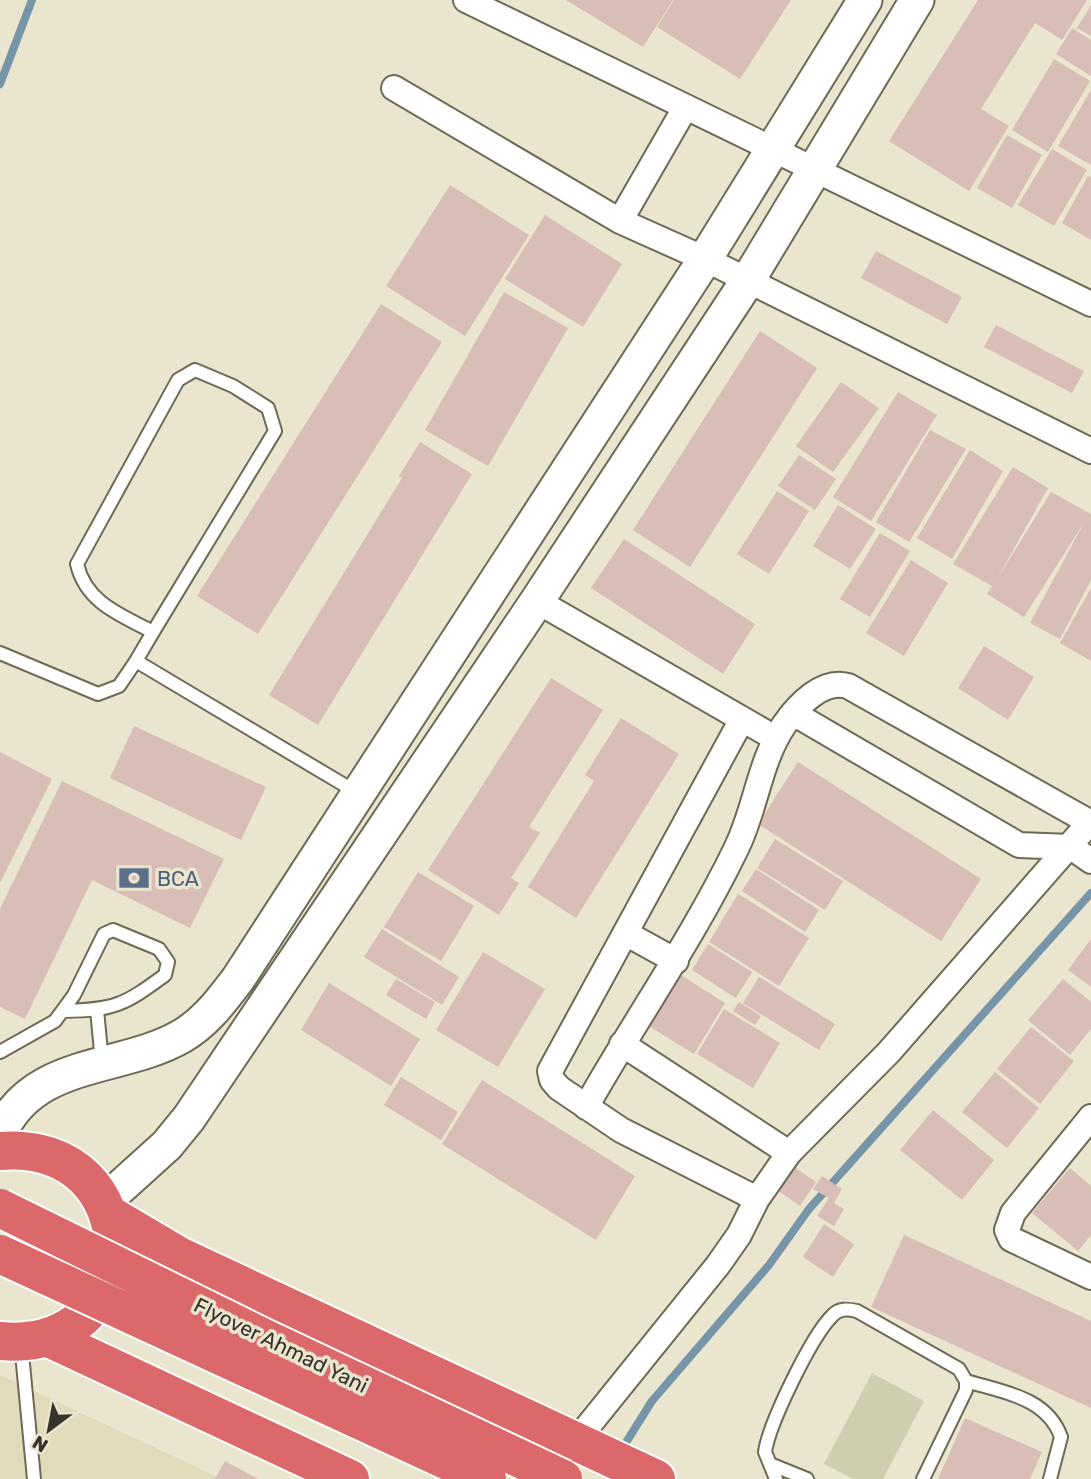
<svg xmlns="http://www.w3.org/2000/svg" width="1091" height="1479" font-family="Rubik,sans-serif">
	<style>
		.built { fill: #e1dbbc }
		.grass { fill: #cdcfaf }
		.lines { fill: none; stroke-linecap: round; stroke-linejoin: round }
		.stream { stroke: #7795a9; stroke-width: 8 }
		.building { fill: #d8beb7 }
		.lane-casing { stroke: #6e6955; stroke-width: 16 }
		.street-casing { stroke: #6e6955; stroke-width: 28 }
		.secondary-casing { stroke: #6e6955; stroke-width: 37 }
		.highway-casing { stroke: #fff; stroke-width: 42 }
		.lane { stroke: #fff; stroke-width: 12 }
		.street { stroke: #fff; stroke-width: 24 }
		.secondary { stroke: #fff; stroke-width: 33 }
		.highway { stroke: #db686a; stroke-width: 38 }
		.highway-bridge-casing { stroke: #fff; stroke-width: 42; stroke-linecap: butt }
		.highway-bridge { stroke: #db686a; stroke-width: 38 }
		.labels { text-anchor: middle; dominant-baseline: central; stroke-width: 7; stroke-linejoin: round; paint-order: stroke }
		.service-label { font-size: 21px; fill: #4e5e75; stroke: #eae5ce; text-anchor: start }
		.street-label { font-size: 21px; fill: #343229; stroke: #eae5ce }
	</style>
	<rect width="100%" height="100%" fill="#eae5ce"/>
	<path class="built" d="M 0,1375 L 222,1479 L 0,1479 Z"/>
	<path class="grass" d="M 872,1373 L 924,1401 L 883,1479 L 853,1479 L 824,1464 Z"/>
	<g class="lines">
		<path class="stream" d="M 0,84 L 32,0
			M 620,1452 L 652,1401 L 769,1265 L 809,1209 L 1091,893"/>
	</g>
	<path class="building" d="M 566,0 L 673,0 L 643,47 Z
		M 674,0 L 791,0 L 740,79 L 657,27 Z
		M 978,0 L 1087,0 L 1062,40 L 1035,23 L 981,109 L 1009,126 L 969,191 L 889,141 Z
		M 1091,5 L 1091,36 L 1077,28 Z
		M 1072,28 L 1091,40 L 1091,76 L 1056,54 Z
		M 1054,59 L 1090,81 L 1048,152 L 1012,130 Z
		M 1091,90 L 1091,165 L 1058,146 Z
		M 1007,135 L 1042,155 L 1012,208 L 977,188 Z
		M 1052,149 L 1087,170 L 1054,226 L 1018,205 Z
		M 1088,176 L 1091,177 L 1091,240 L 1062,223 Z
		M 450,185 L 529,235 L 465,336 L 386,286 Z
		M 545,215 L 622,264 L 583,327 L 505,279 Z
		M 876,251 L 962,297 L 947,324 L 861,278 Z
		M 504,292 L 568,328 L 488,466 L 425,430 Z
		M 381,304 L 442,342 L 258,634 L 197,596 Z
		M 996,325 L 1084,371 L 1072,393 L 984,347 Z
		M 760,331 L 817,368 L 690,567 L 633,530 Z
		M 841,382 L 879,408 L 833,472 L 796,446 Z
		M 898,392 L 937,415 L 871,521 L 833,497 Z
		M 930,430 L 966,449 L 909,542 L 876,522 Z
		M 420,442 L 472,474 L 318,725 L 269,695 L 402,478 L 399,476 Z
		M 970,450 L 1003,471 L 952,559 L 917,538 Z
		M 799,455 L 836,479 L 815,510 L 778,486 Z
		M 1013,467 L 1048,488 L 997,579 L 1051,492 L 1091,514 L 1091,580 L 1060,639 L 1030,623 L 1085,521 L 1024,617 L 987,594 L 992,586 L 953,564 Z
		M 777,491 L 809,511 L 769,574 L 737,554 Z
		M 838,505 L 876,529 L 850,569 L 813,546 Z
		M 880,533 L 910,551 L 870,617 L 840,599 Z
		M 624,539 L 755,624 L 723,674 L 591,588 Z
		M 911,560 L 948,583 L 904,656 L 866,633 Z
		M 1091,588 L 1091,661 L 1060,643 Z
		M 984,646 L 1034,677 L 1008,720 L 958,688 Z
		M 551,678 L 603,710 L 529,827 L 540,833 L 511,878 L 519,883 L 499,915 L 428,870 Z
		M 621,718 L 679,754 L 576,918 L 528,887 L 594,781 L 585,775 Z
		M 134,726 L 266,787 L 241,840 L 110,778 Z
		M 0,752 L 52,779 L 0,883 Z
		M 798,762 L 981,879 L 941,941 L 758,824 Z
		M 62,781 L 224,859 L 190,928 L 92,880 L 25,1019 L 0,1007 L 0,909 Z
		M 775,839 L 843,881 L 825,910 L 757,868 Z
		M 756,869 L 819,910 L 805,932 L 742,891 Z
		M 418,872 L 474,906 L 441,961 L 384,927 Z
		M 738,894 L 809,938 L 779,986 L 709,942 Z
		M 382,929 L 459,977 L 442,1005 L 364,957 Z
		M 1091,939 L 1091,987 L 1068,970 Z
		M 708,944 L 752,972 L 736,998 L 692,970 Z
		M 483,952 L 545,989 L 498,1067 L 436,1030 Z
		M 679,974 L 725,1003 L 694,1054 L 647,1025 Z
		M 759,977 L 835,1024 L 819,1050 L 743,1003 Z
		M 396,979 L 435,1002 L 426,1019 L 386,995 Z
		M 1063,979 L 1091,1002 L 1091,1029 L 1070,1055 L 1028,1020 Z
		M 329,983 L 420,1039 L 391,1086 L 301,1030 Z
		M 739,1002 L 761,1016 L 755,1025 L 733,1011 Z
		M 724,1009 L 780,1043 L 753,1088 L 697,1054 Z
		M 1031,1027 L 1074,1061 L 1040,1104 L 997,1069 Z
		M 995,1072 L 1039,1108 L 1007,1148 L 962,1112 Z
		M 401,1077 L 458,1112 L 441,1140 L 384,1105 Z
		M 482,1080 L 635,1176 L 596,1240 L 442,1144 Z
		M 933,1110 L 994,1160 L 962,1200 L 900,1150 Z
		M 787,1162 L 816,1182 L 800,1206 L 770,1185 Z
		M 1070,1168 L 1091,1186 L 1091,1235 L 1078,1251 L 1032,1213 Z
		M 822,1176 L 842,1189 L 834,1203 L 844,1209 L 834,1226 L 817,1216 L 829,1198 L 813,1189 Z
		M 824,1224 L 854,1244 L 833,1277 L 803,1257 Z
		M 904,1235 L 1091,1321 L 1091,1408 L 871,1307 Z
		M 965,1418 L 1042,1452 L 1030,1479 L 938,1479 Z
		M 225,1461 L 258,1479 L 215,1479 Z"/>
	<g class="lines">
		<defs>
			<path id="lane" d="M 153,632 C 121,615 86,603 77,564 L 178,380 L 195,370 L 233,386 L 268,408 L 275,431 L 153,632 L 136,661 L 356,792
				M 0,653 L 98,694 L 119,686 L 136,661
				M 97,1010 L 102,1062
				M 0,1052 L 55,1021 L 74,995 L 104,934 L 113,930 L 159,949 L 168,962 L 165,975 C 124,1005 115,1010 63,1011
				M 21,1343 L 34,1479
				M 966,1381 C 1002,1392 1047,1397 1061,1437 L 1050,1479
				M 770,1464 L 807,1479
				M 776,1479 L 765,1452 C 769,1424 811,1337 832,1316 C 839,1308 847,1309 857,1311 L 959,1369 L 966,1381 L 966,1390 L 923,1479"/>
			<path id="street" d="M 466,0 L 1091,304
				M 394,88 L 620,221 L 705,259 L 1091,451
				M 620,221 L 685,108
				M 537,601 L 775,738
				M 793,713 L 1019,845 L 1071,847 L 1091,861
				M 741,721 L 550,1071 L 552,1080 L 559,1088 L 621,1130 L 757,1199
				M 627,934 L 676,961
				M 622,1044 L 789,1153
				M 586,1107 C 635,1020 693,938 736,849 C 756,809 759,762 784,725 C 798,705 822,679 848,686 L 1091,823
				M 1091,1117 L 1013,1213 L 1007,1230 L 1011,1239 L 1091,1277
				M 576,1441 L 718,1265 L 739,1235 L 757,1199 L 789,1153 L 889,1052 L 1091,821"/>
			<path id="secondary" d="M 0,1134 C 32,1059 122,1071 182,1036 C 206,1022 221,1001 238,979 L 705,259 L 865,0
				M 104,1202 L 167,1145 L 189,1118 L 537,601 L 748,280 L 917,0"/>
			<path id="highway" d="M 0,1151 C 151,1139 150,1355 0,1341
				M 110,1215 L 181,1257 L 656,1479
				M 49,1338 L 350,1479"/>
		</defs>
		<use href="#lane" class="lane-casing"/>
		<use href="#street" class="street-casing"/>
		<use href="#secondary" class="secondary-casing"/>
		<use href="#highway" class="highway-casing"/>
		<use href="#lane" class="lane"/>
		<use href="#street" class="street"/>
		<use href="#secondary" class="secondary"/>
		<use href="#highway" class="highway"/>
		<defs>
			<path id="highway-bridge" d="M 0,1208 L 260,1336 L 563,1479
				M 0,1254 L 487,1479"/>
		</defs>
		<use href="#highway-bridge" class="highway-bridge-casing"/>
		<use href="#highway-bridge" class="highway-bridge"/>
	</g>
	<defs>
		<symbol id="bank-bare" viewBox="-9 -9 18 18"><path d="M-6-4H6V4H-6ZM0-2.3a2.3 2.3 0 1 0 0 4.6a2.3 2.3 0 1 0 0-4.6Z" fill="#5c6f8a" stroke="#eae5ce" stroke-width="2.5" paint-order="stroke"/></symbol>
	</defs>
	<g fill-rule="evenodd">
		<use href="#bank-bare" x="112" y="856" width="44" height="44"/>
	</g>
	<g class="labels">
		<g class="service-label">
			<text x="157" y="878">BCA</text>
		</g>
		<g class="street-label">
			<text transform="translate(281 1345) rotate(26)">Flyover Ahmad Yani</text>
		</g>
	</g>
	<g transform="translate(49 1430) rotate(212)" stroke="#eae5ce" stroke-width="5" paint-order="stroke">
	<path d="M0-5L12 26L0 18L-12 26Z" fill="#343229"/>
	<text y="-10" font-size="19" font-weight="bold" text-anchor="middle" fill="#343229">N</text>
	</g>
</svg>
